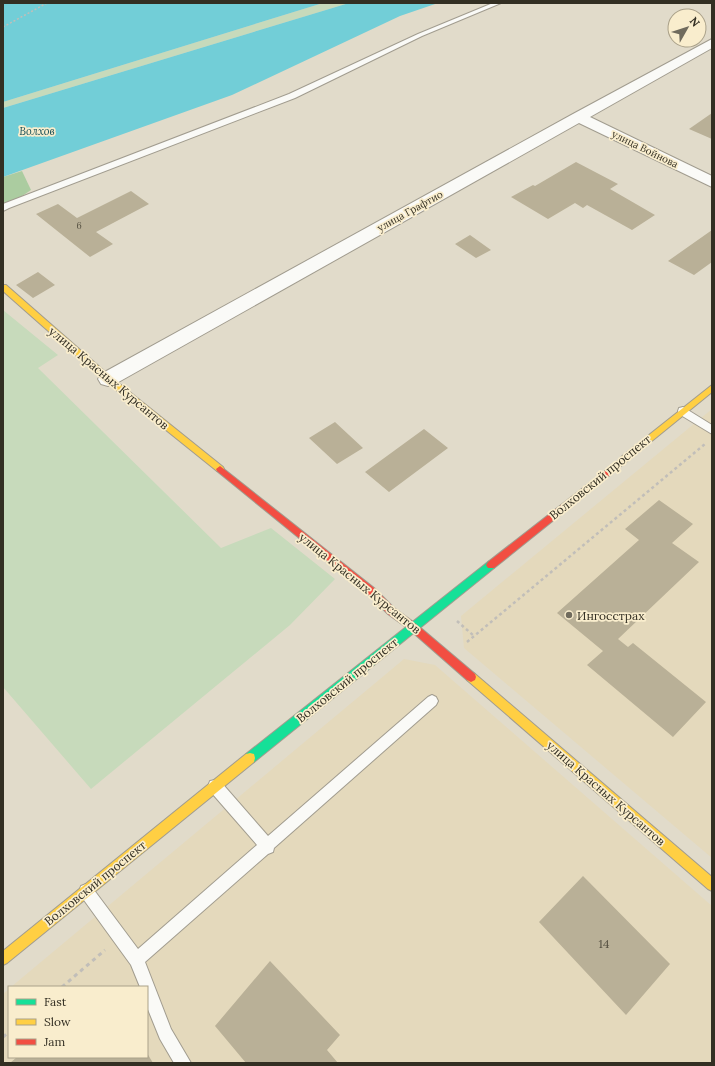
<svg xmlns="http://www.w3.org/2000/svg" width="715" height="1066" font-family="Lora,serif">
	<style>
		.built { fill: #e4d9bc }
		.green { fill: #c7dabb }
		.forest { fill: #abcca0 }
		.water { fill: #72ced7 }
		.building { fill: #b9b097 }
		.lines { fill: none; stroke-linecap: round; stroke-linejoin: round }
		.lane-casing { stroke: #a19c8f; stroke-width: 2 }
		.street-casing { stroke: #a19c8f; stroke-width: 2 }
		.fast-casing { stroke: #a19c8f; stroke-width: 2 }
		.slow-casing { stroke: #a19c8f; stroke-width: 2 }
		.jam-casing { stroke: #a19c8f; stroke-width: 2 }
		.path-far2 { stroke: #c1beb9; stroke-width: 1.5; stroke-dasharray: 2 2; stroke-linecap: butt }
		.path-far1 { stroke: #c1beb9; stroke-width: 2.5; stroke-dasharray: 3 3; stroke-linecap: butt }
		.path { stroke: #c1beb9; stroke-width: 3; stroke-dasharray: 4 4; stroke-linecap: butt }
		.lane { fill: #fafaf7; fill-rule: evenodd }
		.street { fill: #fafaf7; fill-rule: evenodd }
		.fast { fill: #16e098; fill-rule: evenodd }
		.slow { fill: #ffcf43; fill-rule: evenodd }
		.jam { fill: #f24e42; fill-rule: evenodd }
		.poi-dot { fill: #706b5d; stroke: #f9edcd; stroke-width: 1.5 }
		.labels { text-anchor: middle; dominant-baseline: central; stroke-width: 3.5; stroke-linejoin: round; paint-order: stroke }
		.far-number-label { font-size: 9px; fill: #544f40 }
		.far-street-label { font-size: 10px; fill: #332f23; stroke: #f9edcd }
		.far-water-label { font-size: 11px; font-style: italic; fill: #185058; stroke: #f9edcd }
		.street-label { font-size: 12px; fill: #332f23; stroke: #f9edcd }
		.poi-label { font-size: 12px; fill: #332f23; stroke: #f9edcd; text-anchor: start }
		.near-number-label { font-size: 12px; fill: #544f40 }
	</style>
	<rect width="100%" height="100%" fill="#e1dbca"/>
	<path class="built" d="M 712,409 L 712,858 L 464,648 L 461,616 Z
		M 404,659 L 435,665 L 712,906 L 712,1063 L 3,1063 L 3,994 L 9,989 L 9,1057 L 147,1057 L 147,987 L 11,987 Z"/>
	<path class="green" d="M 323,3 L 349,3 L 3,108 L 3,102 Z
		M 3,310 L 58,355 L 38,368 L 221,548 L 271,528 L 335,579 L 290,625 L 91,789 L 3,687 Z"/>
	<path class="forest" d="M 22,171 L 31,190 L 3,209 L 3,177 Z"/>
	<path class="water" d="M 3,3 L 323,3 L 3,102 Z
		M 349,3 L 438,3 L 400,16 L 232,95 L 3,177 L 3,108 Z"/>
	<path class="building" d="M 712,113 L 712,139 L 689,129 Z
		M 576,162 L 618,184 L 610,189 L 655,215 L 632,230 L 587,205 L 583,208 L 575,203 L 548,219 L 511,197 L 533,185 L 535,186 Z
		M 131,191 L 149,204 L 96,232 L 113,244 L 90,257 L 36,214 L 58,204 L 77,218 Z
		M 712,230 L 712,262 L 694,275 L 668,261 Z
		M 470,235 L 491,250 L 476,258 L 455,244 Z
		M 38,272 L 55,285 L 33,298 L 16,285 Z
		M 335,422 L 363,448 L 337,464 L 309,438 Z
		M 424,429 L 448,448 L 389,492 L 365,472 Z
		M 659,500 L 693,524 L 672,543 L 699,562 L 618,639 L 628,647 L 633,643 L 706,702 L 673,737 L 587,665 L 603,651 L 557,613 L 639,540 L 625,529 Z
		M 583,876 L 670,964 L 626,1015 L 539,922 Z
		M 270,961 L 340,1035 L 327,1050 L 338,1063 L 246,1063 L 215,1026 Z
		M 147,1053 L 153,1063 L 10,1063 L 17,1057 L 147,1057 Z"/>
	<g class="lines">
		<defs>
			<path id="lane" d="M 493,3 L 501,3 L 422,36 L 295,98 L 9,208 L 3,211 L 3,204 L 289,94 L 418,34 Z
				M 683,407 L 712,425 L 712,434 L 679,414 L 678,411 L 679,408 Z
				M 432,695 L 436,697 L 438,701 L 436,705 L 274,848 L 273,852 L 268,854 L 145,962 L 171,1029 L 191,1063 L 174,1063 L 160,1039 L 147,1007 L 147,987 L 140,987 L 131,965 L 81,896 L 79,891 L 81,886 L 86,884 L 91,886 L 138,949 L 257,845 L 210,791 L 208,786 L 210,781 L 215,780 L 220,781 L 268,836 L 428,697 Z"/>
			<path id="street" d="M 712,39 L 712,48 L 590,117 L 712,176 L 712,187 L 579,123 L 115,384 L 108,386 L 101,384 L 98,379 L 101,374 L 573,114 Z"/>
			<path id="fast" d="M 491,561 L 494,562 L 496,565 L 494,568 L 254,762 L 250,763 L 246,762 L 245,758 L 246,754 L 488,562 Z"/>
			<path id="slow" d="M 3,285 L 6,285 L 111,377 L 223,467 L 224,469 L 223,471 L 217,471 L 105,381 L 3,291 Z
				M 712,385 L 712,392 L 626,462 L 620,462 L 619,460 L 620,458 Z
				M 471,672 L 475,674 L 712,877 L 712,891 L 708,889 L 467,680 L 466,677 L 467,674 Z
				M 250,753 L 254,754 L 255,758 L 254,762 L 7,963 L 3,965 L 3,951 L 246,754 Z"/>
			<path id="jam" d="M 623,457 L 626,458 L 627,460 L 626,462 L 494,568 L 488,568 L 486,565 L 488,562 Z
				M 220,466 L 374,588 L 394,608 L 416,624 L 475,674 L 476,677 L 475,680 L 471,682 L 467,680 L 410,630 L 388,614 L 368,594 L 217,471 L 216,469 Z"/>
		</defs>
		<use href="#lane" class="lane-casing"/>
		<use href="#street" class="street-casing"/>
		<use href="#fast" class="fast-casing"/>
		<use href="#slow" class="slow-casing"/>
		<use href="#jam" class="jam-casing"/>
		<path class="path-far2" d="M 3,27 L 47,3"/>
		<path class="path-far1" d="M 457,621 L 474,636
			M 467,642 L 705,444"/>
		<path class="path" d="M 62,987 L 105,950
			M 3,1037 L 9,1032"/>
		<use href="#lane" class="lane"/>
		<use href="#street" class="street"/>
		<use href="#fast" class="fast"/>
		<use href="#slow" class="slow"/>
		<use href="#jam" class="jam"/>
	</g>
	<circle class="poi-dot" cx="569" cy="615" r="4"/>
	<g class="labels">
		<g class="far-number-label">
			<text x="79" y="225">6</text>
		</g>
		<g class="far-street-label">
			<text transform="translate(645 149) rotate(26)">улица Войнова</text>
			<text transform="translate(410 211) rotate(-29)">улица Графтио</text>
		</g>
		<g class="far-water-label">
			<text x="37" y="131">Волхов</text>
		</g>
		<g class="street-label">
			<text transform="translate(109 378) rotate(40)">улица Красных Курсантов</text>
			<text transform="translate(600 477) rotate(-39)">Волховский проспект</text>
			<text transform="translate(360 583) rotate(39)">улица Красных Курсантов</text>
			<text transform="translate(347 680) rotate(-39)">Волховский проспект</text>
			<text transform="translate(606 793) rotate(41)">улица Красных Курсантов</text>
			<text transform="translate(95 883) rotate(-39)">Волховский проспект</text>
		</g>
		<g class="poi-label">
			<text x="577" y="615">Ингосстрах</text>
		</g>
		<g class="near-number-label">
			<text x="604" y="943">14</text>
		</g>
	</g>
	<rect width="715" height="1066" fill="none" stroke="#332f23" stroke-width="8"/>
	<rect x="8" y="986" width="140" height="72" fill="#f9edcd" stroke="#aaa189"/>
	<rect x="16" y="999" width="20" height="6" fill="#16e098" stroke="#aaa189"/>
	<text x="44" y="1006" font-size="12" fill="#332f23">Fast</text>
	<rect x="16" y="1019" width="20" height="6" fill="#ffcf43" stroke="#aaa189"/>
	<text x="44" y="1026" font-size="12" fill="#332f23">Slow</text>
	<rect x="16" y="1039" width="20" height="6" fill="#f24e42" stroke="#aaa189"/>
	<text x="44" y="1046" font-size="12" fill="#332f23">Jam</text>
	<g transform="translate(687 28) rotate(51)"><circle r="19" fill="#f9edcd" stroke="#aaa189"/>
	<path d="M0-3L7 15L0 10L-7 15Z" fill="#706b5d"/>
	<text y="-6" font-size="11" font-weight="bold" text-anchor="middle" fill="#332f23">N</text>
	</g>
</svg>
